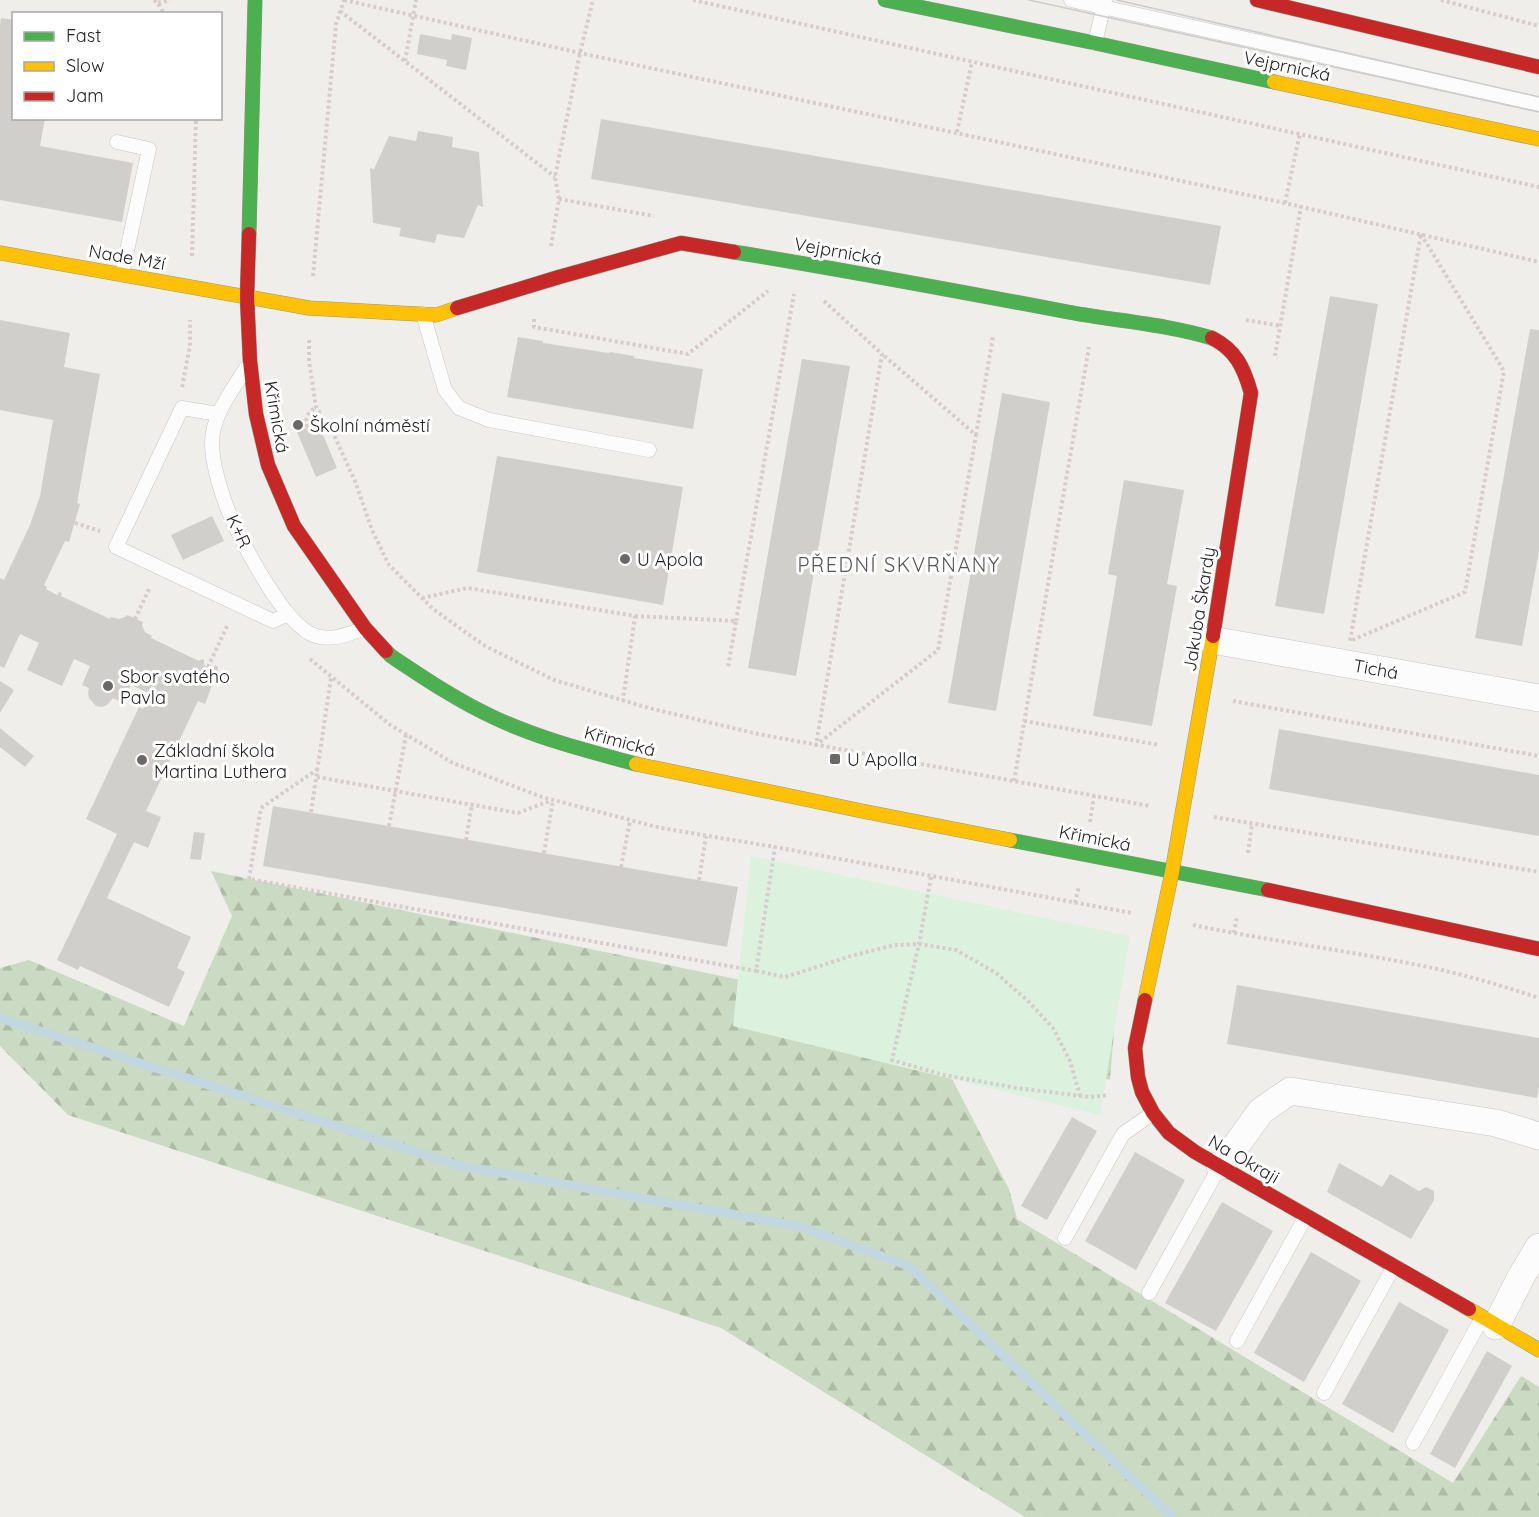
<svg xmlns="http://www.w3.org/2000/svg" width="1539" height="1517" font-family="Quicksand,sans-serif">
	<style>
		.forest { fill: url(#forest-firs) }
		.park { fill: #dcf2de }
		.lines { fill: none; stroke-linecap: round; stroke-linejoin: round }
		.stream { stroke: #c2d7df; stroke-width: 9 }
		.building { fill: #d0cfcc }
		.lane-casing { stroke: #c6c5c3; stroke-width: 15 }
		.street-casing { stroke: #c6c5c3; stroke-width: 28 }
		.fast-casing { stroke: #969884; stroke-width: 15 }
		.slow-casing { stroke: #969884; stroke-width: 15 }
		.jam-casing { stroke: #969884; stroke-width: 15 }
		.path { stroke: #d6cccb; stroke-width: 4; stroke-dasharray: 3 3; stroke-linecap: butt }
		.lane { stroke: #fdfcfc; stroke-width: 14 }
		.street { stroke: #fdfcfc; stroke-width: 27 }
		.fast { stroke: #4caf50; stroke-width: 14 }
		.slow { stroke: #ffc107; stroke-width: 14 }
		.jam { stroke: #c62828; stroke-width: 14 }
		.tram { stroke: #ccc; stroke-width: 1.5 }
		.poi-dot { fill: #6a6968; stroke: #fff; stroke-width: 2 }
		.labels { text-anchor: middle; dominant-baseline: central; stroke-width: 6; stroke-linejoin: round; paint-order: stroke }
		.street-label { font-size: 18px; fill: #222; stroke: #fff }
		.poi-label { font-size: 18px; fill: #222; stroke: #fff; text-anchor: start }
		.neighbourhood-label { font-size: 20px; letter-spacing: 1.5px; fill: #555; stroke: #fff }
	</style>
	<defs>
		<pattern id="forest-firs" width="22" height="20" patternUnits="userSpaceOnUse" patternTransform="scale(1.5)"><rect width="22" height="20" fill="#cbdbc3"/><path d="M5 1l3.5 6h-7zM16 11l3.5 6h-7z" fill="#aebca7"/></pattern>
	</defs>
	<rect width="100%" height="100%" fill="#f0eeeb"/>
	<path class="forest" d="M 211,871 L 814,995 L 800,887 L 1121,945 L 1110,1080 L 1030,1061 L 1000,954 L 873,926 L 1009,1189 L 1017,1219 L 1453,1483 L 1521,1376 L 1539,1387 L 1539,1517 L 1025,1517 L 721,1328 L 68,1115 L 0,1046 L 0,968 L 29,960 L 184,1026 L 232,916 Z"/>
	<path class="park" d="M 751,856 L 1130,936 L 1100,1115 L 733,1026 Z"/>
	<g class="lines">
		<path class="stream" d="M 0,1018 L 457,1165 L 798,1226 L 909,1266 L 1172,1517"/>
	</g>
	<path class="building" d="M 1,18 L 14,20 L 14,118 L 45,118 L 40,146 L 133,163 L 122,222 L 0,200 L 0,25 Z
		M 420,34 L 451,40 L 452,34 L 472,38 L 466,70 L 446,66 L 447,60 L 417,54 Z
		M 601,119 L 1221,226 L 1210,285 L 591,179 Z
		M 418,131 L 453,137 L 452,147 L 479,152 L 483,207 L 478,205 L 464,238 L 437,234 L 435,243 L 399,236 L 401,228 L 373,223 L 370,168 L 374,169 L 389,136 L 416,141 Z
		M 1330,296 L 1378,304 L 1324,614 L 1275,606 Z
		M 0,320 L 70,333 L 64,367 L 100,374 L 77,503 L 80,504 L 69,542 L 65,541 L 44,585 L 47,587 L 46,589 L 57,595 L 59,592 L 62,593 L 61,596 L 110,619 L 110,617 L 119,619 L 125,617 L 127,615 L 130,616 L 143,622 L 142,625 L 145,632 L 152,636 L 151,638 L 199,661 L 202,659 L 204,660 L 204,665 L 211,668 L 214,668 L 215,665 L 218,667 L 218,670 L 205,704 L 198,701 L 146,811 L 161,817 L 148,848 L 134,842 L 107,898 L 191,937 L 177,968 L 185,972 L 169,1007 L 80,966 L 78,970 L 57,960 L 117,834 L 86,819 L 139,707 L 143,709 L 150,694 L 131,685 L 122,703 L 113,698 L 107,705 L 102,707 L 96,706 L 89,698 L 88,693 L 89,688 L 82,685 L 90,666 L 74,659 L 62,686 L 27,670 L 39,643 L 20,634 L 4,668 L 0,666 L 0,578 L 4,580 L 30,525 L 40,496 L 53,420 L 0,410 Z
		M 1530,329 L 1539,330 L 1539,551 L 1522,646 L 1475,638 Z
		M 518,337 L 543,341 L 543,343 L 609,353 L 610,352 L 634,356 L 634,358 L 703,369 L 693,429 L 507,397 Z
		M 802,359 L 850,366 L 796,676 L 748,668 Z
		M 1002,393 L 1050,402 L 996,711 L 948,703 Z
		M 318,423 L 337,468 L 316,477 L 297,432 Z
		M 497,456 L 683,487 L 663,605 L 477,572 Z
		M 1124,480 L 1184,490 L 1167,584 L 1177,586 L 1152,726 L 1093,716 L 1117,576 L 1108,574 Z
		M 212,516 L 224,541 L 183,560 L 171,535 Z
		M 0,681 L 14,690 L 0,713 Z
		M 0,728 L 34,756 L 25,767 L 0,747 Z
		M 1279,729 L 1539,775 L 1539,836 L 1269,789 Z
		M 273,806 L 738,887 L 727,947 L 263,866 Z
		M 194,832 L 205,833 L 201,860 L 190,859 Z
		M 1237,985 L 1539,1038 L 1539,1086 L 1537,1098 L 1227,1044 Z
		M 1072,1117 L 1097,1131 L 1047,1220 L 1021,1206 Z
		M 1135,1152 L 1185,1180 L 1136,1270 L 1085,1241 Z
		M 1339,1163 L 1382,1187 L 1390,1174 L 1419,1191 L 1426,1187 L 1434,1191 L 1434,1200 L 1411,1239 L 1327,1192 Z
		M 1222,1202 L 1273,1231 L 1216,1331 L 1165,1303 Z
		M 1311,1252 L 1361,1281 L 1304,1382 L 1254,1353 Z
		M 1399,1302 L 1449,1330 L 1393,1433 L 1342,1404 Z
		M 1487,1351 L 1512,1366 L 1455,1468 L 1430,1454 Z"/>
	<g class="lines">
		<defs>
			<path id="lane" d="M 1071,0 L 1539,104
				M 1095,43 L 1105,0
				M 117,142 L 149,149 L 122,274
				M 423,314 L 445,390 L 459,408 L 489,420 L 649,450
				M 246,368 C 232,391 212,415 212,443 C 212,461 220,488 226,505 C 238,536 284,627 316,636 C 333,641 349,634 365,628
				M 218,414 L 182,408 L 116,547 L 273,621 L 288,614
				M 1065,1238 L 1123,1134 L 1153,1113
				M 1149,1293 L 1220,1166
				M 1237,1341 L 1306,1216
				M 1324,1393 L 1394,1266
				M 1413,1443 L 1482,1318"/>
			<path id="street" d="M 1212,640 L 1539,698
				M 1220,1166 L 1238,1143 L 1261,1111 L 1290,1091 L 1496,1123 L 1539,1136
				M 1496,1326 L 1522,1275 L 1539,1247"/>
			<path id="fast" d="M 885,0 L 1095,43 L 1274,82
				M 249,234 L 255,0
				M 734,252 C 846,270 957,291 1068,312 C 1116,321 1166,324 1212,338
				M 386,651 L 391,656 C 424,678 458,701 495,718 C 540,739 588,751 636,764
				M 1010,840 L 1268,890"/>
			<path id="slow" d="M 1274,82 L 1539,139
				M 0,253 L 309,308 L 436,315 L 457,308
				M 636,764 L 862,811 L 1010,840
				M 1145,1000 L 1172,872 L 1213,636
				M 1469,1309 L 1539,1350"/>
			<path id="jam" d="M 1257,0 L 1539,67
				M 249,234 L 247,297 L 250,361 L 256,414 L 268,465 L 294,526 L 365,628 L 386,651
				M 457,308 L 559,277 L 681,243 L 734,252
				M 1212,338 C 1236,350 1244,368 1251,393 L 1213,636
				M 1268,890 L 1539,949
				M 1145,1000 L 1135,1048 L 1138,1077 L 1142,1092 L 1153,1113 L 1169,1133 L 1195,1152 L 1469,1309"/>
		</defs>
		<use href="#lane" class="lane-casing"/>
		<use href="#street" class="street-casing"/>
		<use href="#fast" class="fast-casing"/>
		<use href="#slow" class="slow-casing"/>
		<use href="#jam" class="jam-casing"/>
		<path class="path" d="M 154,0 L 158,3 L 164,14
			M 344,0 L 580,53 L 1285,203 L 1539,262
			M 693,0 L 1539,187
			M 1441,0 L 1539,26
			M 158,3 L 170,0
			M 340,11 L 555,177
			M 405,61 L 416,0
			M 957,132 L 972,62
			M 559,199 L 654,216
			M 1285,203 L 1300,133
			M 1421,234 L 1504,371 L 1465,592 L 1350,641 Z
			M 551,246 L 559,199 L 555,177 L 580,53 L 593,0
			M 192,256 L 196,118
			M 313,276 L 336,24 L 344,0
			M 824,301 L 882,354 L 816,745 L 938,650 L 976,435 L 882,354
			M 534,319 L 534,327 L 688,354 L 768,291
			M 1246,320 L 1281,326
			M 309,340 L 309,361 L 316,407 L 334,435 L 355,481 L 372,530 L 389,565 L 433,609 L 485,646 L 554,680 L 649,708 L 758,734 L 1150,806
			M 1275,356 L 1301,206
			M 182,387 L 190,346 L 190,320
			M 307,427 C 304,418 309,412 316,407
			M 976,435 L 993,337
			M 75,523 L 100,531
			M 422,598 L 468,588 L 635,616 L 623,700
			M 635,616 L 736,621 L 728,668
			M 135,619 L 150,587
			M 736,621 L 794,294
			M 310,659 L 389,724 L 453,763 L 542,797 L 661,828 L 775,847 L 1132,913
			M 208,667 L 228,624
			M 1233,701 L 1539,756
			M 1024,721 L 1160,745
			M 318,769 L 261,808 L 249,879 L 756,971 L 775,847
			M 317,777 L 518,813 L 552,800
			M 1014,781 L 1089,347
			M 311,812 L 331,678
			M 1214,817 L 1539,872
			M 1090,822 L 1094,795
			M 389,826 L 406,735
			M 466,840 L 472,804
			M 544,853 L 553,800
			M 1248,853 L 1252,824
			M 621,867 L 630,821
			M 931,877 L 919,944 L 892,1060 L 944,1075 L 1017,1088 L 1090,1097 L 1109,1095
			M 699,880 L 706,836
			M 1075,903 L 1079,886
			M 1193,925 C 1271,941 1350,951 1428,967 C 1466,975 1503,986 1539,998
			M 1234,933 L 1237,916
			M 756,971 L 785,977 L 851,956 L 895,945 L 919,944 L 956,950 L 996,973 L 1029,1002 L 1053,1028 L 1070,1061 L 1080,1096"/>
		<use href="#lane" class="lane"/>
		<use href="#street" class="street"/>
		<use href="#fast" class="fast"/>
		<use href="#slow" class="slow"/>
		<use href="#jam" class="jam"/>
		<path class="tram" d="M 1029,0 L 1539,112
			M 1117,0 L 1539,97"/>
	</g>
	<g class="poi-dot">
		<circle cx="298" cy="425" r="6"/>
		<circle cx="625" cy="559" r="6"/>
		<circle cx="108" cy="686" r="6"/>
		<rect x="829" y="753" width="12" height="12" rx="3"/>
		<circle cx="142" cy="760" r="6"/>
	</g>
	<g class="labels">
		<g class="street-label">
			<text transform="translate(1287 66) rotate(12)">Vejprnická</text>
			<text transform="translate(838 251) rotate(10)">Vejprnická</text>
			<text transform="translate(127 257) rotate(10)">Nade Mží</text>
			<text transform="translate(277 417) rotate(80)">Křimická</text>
			<text transform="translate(239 531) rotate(65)">K+R</text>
			<text transform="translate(1199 609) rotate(-81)">Jakuba Škardy</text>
			<text transform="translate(1376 669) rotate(10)">Tichá</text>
			<text transform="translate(620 741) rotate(15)">Křimická</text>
			<text transform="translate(1095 838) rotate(11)">Křimická</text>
			<text transform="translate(1244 1159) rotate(30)">Na Okraji</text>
		</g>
		<g class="poi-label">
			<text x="310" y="425">Školní náměstí</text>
			<text x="637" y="559">U Apola</text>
			<text x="120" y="676">Sbor svatého<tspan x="120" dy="21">Pavla</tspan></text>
			<text x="154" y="750">Základní škola<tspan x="154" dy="21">Martina Luthera</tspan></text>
			<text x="847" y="759">U Apolla</text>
		</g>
		<g class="neighbourhood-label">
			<text x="899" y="564">PŘEDNÍ SKVRŇANY</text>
		</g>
	</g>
	<rect x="12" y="12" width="210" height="108" fill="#ffffff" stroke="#a7a7a7" stroke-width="1.5"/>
	<rect x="24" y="32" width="30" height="9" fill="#4caf50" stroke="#a7a7a7" stroke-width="1.5"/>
	<text x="66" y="42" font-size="18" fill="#222222">Fast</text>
	<rect x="24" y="62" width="30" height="9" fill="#ffc107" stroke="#a7a7a7" stroke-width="1.5"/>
	<text x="66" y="72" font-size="18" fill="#222222">Slow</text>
	<rect x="24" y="92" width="30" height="9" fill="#c62828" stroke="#a7a7a7" stroke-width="1.5"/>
	<text x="66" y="102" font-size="18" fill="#222222">Jam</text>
</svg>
